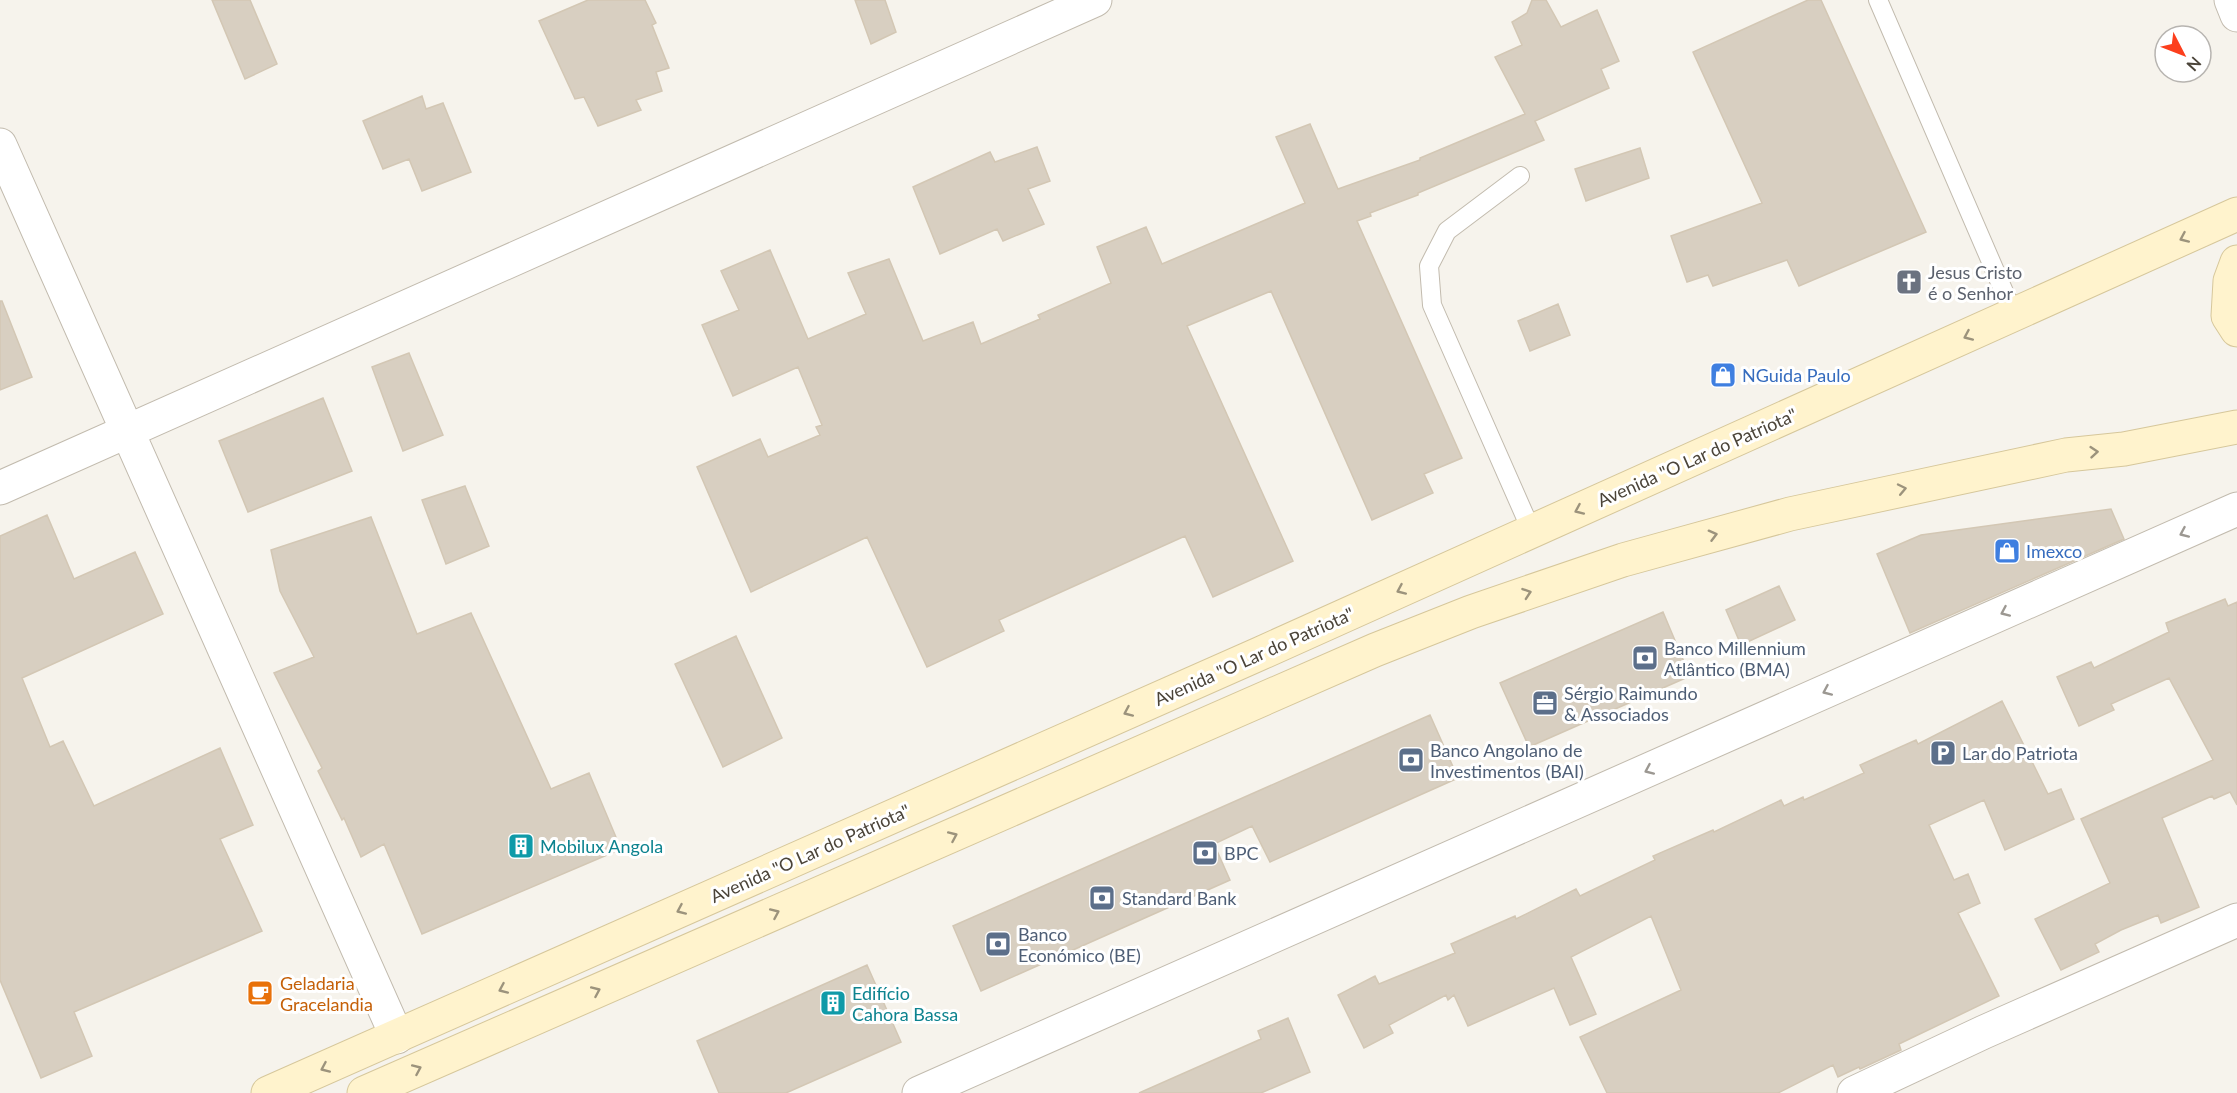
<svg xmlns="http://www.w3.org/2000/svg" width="2237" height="1093" font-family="Lato,sans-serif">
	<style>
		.building { fill: #d8cfc1; stroke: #d3c7b4; stroke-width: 1.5 }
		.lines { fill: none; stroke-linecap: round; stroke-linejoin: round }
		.lane-casing { stroke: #c2bbae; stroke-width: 20 }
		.street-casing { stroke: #c2bbae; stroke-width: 35 }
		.secondary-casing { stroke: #d6c79b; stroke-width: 35 }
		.lane { stroke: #fff; stroke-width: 18 }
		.street { stroke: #fff; stroke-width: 33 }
		.secondary { stroke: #fff3cd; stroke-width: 33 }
		.oneway { stroke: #9c937c }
		.oneway2 { stroke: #9c9892 }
		.labels { text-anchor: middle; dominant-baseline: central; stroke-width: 6; stroke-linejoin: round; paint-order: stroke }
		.worship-label { font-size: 18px; fill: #5b616d; stroke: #fff; text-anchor: start }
		.shop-label { font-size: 18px; fill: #366cbe; stroke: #fff; text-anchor: start }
		.street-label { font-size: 18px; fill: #4b4439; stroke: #fff }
		.service-label { font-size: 18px; fill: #4e5e75; stroke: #fff; text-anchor: start }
		.culture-label { font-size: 18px; fill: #0d838f; stroke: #fff; text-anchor: start }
		.food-label { font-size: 18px; fill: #c56008; stroke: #fff; text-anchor: start }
	</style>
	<rect width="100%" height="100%" fill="#f6f3ec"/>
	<path class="building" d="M 212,0 L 250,0 L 277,64 L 245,79 Z
		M 588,0 L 645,0 L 656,23 L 652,25 L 669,68 L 656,72 L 662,91 L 636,100 L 641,110 L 598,126 L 584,97 L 575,99 L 539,21 Z
		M 855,0 L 885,0 L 896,32 L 871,44 Z
		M 1532,0 L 1546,0 L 1561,27 L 1597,10 L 1619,61 L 1601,69 L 1609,88 L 1535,121 L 1544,140 L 1418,193 L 1418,195 L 1370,213 L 1371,216 L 1357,221 L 1462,458 L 1424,474 L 1433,493 L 1372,520 L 1271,291 L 1187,326 L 1293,561 L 1213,597 L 1185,536 L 999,620 L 1004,631 L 927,667 L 867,537 L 751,592 L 697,467 L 760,439 L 768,457 L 820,435 L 816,427 L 822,425 L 798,367 L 733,396 L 702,325 L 739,310 L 721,271 L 770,250 L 808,339 L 866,314 L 848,273 L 889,259 L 923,341 L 973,322 L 981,344 L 1040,319 L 1038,315 L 1111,283 L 1097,247 L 1146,227 L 1162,264 L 1305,203 L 1276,137 L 1310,124 L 1338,189 L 1420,160 L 1420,158 L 1525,114 L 1495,57 L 1522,45 L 1512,22 L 1527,13 Z
		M 1808,0 L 1821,0 L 1926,232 L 1799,286 L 1787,260 L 1713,286 L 1708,275 L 1687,282 L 1671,236 L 1762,203 L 1693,52 Z
		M 422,96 L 426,109 L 443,103 L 471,172 L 422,191 L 409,159 L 383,169 L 363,121 Z
		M 1037,147 L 1050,181 L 1028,189 L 1044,224 L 1003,241 L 997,229 L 940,254 L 913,187 L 990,152 L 995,162 Z
		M 1640,148 L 1649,178 L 1586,201 L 1575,169 Z
		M 0,301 L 2,301 L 32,377 L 0,390 Z
		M 1558,304 L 1570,335 L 1530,351 L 1518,321 Z
		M 409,353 L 443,435 L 403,451 L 372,367 Z
		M 323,398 L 352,471 L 248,512 L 219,441 Z
		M 465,486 L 489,546 L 446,564 L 422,500 Z
		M 2111,509 L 2124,539 L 1910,633 L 1877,554 L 1921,535 Z
		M 47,515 L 74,579 L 135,552 L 163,614 L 22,678 L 50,747 L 63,741 L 94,806 L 220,748 L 253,825 L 220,839 L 262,931 L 74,1012 L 92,1056 L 41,1078 L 0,980 L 0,536 Z
		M 371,517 L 417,634 L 471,613 L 551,789 L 589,773 L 621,849 L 422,934 L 384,844 L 361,857 L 344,818 L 342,820 L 318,771 L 322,768 L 274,673 L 314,657 L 280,591 L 271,550 Z
		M 1779,586 L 1795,620 L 1741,645 L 1726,610 Z
		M 2225,599 L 2228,606 L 2237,602 L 2237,805 L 2230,792 L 2214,799 L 2212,796 L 2162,818 L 2199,907 L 2161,923 L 2158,915 L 2121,930 L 2095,944 L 2099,952 L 2061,970 L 2035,919 L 2110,883 L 2081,819 L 2213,760 L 2169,678 L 2111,704 L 2114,710 L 2079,726 L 2057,677 L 2091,662 L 2094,668 L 2169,632 L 2166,623 Z
		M 1663,612 L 1690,676 L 1529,747 L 1500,683 Z
		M 736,636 L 782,738 L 723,767 L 675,664 Z
		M 2002,701 L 2048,794 L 2061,789 L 2074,819 L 2005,850 L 1984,800 L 1929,825 L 1954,880 L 1968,874 L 1980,903 L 1958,913 L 1999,996 L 1899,1044 L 1901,1050 L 1860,1069 L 1859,1067 L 1838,1077 L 1833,1065 L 1778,1093 L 1607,1093 L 1580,1037 L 1681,990 L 1651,916 L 1571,957 L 1596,1014 L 1570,1025 L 1554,988 L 1468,1026 L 1454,995 L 1448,1000 L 1446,995 L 1389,1025 L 1393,1033 L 1364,1048 L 1338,995 L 1375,976 L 1379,984 L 1455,953 L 1451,944 L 1515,916 L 1516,919 L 1576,889 L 1580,896 L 1655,860 L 1653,856 L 1713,830 L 1714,832 L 1781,800 L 1784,806 L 1803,797 L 1804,800 L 1864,773 L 1860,765 L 1916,740 L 1918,744 Z
		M 1430,715 L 1458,778 L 1270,862 L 1252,826 L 1214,844 L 1230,880 L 981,991 L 953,926 Z
		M 867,965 L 901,1042 L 786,1093 L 719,1093 L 697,1041 Z
		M 1288,1018 L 1310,1072 L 1261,1093 L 1139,1093 L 1261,1039 L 1258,1031 Z"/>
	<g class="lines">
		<defs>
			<path id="lane" d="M 1878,0 L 2014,315
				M 1520,176 L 1447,231 L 1429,266 L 1432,305 L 1532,532"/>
			<path id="street" d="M 2231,0 L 2237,15
				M 0,145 L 397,1037
				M 0,488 L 1095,0
				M 919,1093 L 2237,509
				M 1854,1093 L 1984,1032 L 2237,920"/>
			<path id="secondary" d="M 2237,262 L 2230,281 L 2228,316 L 2237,330
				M 268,1093 L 1259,654 L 2237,214
				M 364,1093 L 1375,650 L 1471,612 L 1623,560 L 1790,514 L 2066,455 L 2124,449 L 2237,427"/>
		</defs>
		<use href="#lane" class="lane-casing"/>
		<use href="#street" class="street-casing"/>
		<use href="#secondary" class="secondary-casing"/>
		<use href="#lane" class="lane"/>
		<use href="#street" class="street"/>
		<use href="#secondary" class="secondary"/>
	</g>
	<defs><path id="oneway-chevron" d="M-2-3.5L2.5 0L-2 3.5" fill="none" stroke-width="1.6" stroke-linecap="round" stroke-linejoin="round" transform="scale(1.5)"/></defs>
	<g class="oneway">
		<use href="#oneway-chevron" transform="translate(2184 238) rotate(156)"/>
		<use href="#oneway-chevron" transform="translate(1968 336) rotate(156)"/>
		<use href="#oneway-chevron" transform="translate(2094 452) rotate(-5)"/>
		<use href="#oneway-chevron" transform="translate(1902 489) rotate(-12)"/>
		<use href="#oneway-chevron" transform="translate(1579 510) rotate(156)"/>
		<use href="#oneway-chevron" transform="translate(1713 535) rotate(-15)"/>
		<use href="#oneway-chevron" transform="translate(1401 590) rotate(156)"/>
		<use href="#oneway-chevron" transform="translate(1527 593) rotate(-19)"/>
		<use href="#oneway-chevron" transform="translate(1128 712) rotate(156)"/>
		<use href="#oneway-chevron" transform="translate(953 836) rotate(-24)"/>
		<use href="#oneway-chevron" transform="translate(681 910) rotate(156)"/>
		<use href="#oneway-chevron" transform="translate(775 913) rotate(-24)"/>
		<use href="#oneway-chevron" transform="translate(503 989) rotate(156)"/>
		<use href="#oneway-chevron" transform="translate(596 991) rotate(-24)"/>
		<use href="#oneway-chevron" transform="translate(325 1068) rotate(156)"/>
		<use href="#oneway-chevron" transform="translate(417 1069) rotate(-24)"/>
	</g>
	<g class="oneway2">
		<use href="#oneway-chevron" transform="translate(2184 533) rotate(156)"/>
		<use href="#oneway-chevron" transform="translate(2005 612) rotate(156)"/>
		<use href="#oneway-chevron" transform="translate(1827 691) rotate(156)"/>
		<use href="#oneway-chevron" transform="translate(1649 770) rotate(156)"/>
	</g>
	<defs>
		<symbol id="church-square" viewBox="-11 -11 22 22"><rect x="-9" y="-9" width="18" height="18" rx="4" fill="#6b7280" stroke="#fff"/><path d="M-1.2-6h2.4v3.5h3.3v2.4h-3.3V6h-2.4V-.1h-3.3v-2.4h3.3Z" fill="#fff"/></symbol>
		<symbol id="shop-square" viewBox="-11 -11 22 22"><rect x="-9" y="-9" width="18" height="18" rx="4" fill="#3f7fe0" stroke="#fff"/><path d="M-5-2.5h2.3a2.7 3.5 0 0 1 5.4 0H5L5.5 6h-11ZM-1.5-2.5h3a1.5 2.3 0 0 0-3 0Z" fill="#fff"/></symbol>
		<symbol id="bank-square" viewBox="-11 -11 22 22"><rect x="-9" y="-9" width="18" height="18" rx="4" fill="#5c6f8a" stroke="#fff"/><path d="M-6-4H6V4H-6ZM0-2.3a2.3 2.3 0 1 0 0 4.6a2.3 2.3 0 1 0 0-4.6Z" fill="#fff"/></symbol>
		<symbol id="office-square" viewBox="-11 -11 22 22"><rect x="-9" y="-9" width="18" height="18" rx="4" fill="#5c6f8a" stroke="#fff"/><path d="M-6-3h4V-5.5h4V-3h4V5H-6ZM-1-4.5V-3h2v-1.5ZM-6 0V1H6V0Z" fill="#fff"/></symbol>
		<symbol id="parking-square" viewBox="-11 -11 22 22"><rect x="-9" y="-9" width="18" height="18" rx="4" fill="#5c6f8a" stroke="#fff"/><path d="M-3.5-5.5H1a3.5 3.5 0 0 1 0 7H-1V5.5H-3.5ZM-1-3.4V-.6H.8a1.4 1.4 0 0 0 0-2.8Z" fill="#fff"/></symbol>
		<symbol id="building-square" viewBox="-11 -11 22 22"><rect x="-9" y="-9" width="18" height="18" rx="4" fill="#0f9aa8" stroke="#fff"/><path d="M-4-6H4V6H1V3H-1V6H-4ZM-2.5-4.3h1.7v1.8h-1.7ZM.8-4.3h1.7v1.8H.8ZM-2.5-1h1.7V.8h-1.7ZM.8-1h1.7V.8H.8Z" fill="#fff"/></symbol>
		<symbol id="cafe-square" viewBox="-11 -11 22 22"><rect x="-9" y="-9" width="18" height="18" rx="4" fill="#e8710a" stroke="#fff"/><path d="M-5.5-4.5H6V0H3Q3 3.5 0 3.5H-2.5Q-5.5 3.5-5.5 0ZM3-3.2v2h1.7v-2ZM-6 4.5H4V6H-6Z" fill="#fff"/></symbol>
	</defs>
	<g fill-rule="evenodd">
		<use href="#church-square" x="1894" y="267" width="30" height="30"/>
		<use href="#shop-square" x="1708" y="360" width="30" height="30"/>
		<use href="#shop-square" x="1992" y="536" width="30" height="30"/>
		<use href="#bank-square" x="1630" y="643" width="30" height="30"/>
		<use href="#office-square" x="1530" y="688" width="30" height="30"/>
		<use href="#parking-square" x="1928" y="738" width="30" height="30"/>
		<use href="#bank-square" x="1396" y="745" width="30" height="30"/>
		<use href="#building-square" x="506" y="831" width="30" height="30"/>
		<use href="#bank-square" x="1190" y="838" width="30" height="30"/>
		<use href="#bank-square" x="1087" y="883" width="30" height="30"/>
		<use href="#bank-square" x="983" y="929" width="30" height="30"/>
		<use href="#cafe-square" x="245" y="978" width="30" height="30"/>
		<use href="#building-square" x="818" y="988" width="30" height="30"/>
	</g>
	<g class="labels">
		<g class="worship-label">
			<text x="1928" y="272">Jesus Cristo<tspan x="1928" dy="21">é o Senhor</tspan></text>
		</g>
		<g class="shop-label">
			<text x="1742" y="375">NGuida Paulo</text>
			<text x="2026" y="551">Imexco</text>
		</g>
		<g class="street-label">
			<text transform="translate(1697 457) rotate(-24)">Avenida "O Lar do Patriota"</text>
			<text transform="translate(1254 656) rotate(-24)">Avenida "O Lar do Patriota"</text>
			<text transform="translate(810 853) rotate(-24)">Avenida "O Lar do Patriota"</text>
		</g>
		<g class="service-label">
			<text x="1664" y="648">Banco Millennium<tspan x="1664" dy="21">Atlântico (BMA)</tspan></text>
			<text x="1564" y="693">Sérgio Raimundo<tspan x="1564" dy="21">&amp; Associados</tspan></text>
			<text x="1430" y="750">Banco Angolano de<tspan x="1430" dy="21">Investimentos (BAI)</tspan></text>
			<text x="1962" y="753">Lar do Patriota</text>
			<text x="1224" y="853">BPC</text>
			<text x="1122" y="898">Standard Bank</text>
			<text x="1018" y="934">Banco<tspan x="1018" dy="21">Económico (BE)</tspan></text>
		</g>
		<g class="culture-label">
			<text x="540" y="846">Mobilux Angola</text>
			<text x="852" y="993">Edifício<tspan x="852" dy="21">Cahora Bassa</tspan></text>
		</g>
		<g class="food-label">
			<text x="280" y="983">Geladaria<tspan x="280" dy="21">Gracelandia</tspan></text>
		</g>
	</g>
	<g transform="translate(2183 54) rotate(132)"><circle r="28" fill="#ffffff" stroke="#b7b4b0" stroke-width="1.5"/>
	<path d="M0-4.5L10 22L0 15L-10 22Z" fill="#fc3f1d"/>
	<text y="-9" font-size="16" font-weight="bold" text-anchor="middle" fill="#4b4439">N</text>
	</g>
</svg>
